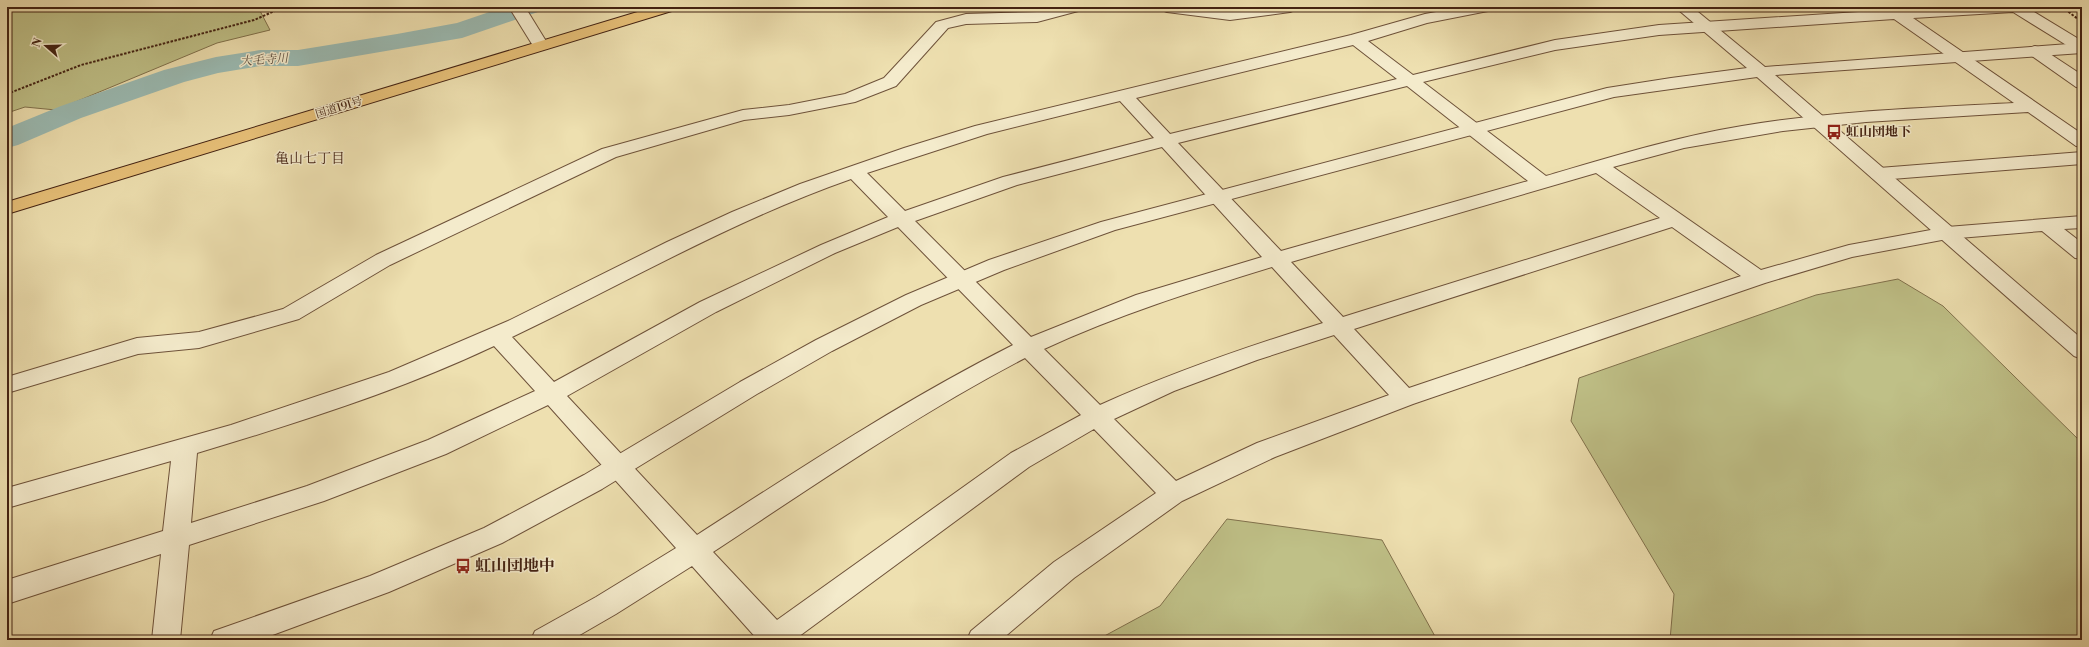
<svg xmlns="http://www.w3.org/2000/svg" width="2089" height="647" font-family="'Libre Bodoni','Noto Serif JP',serif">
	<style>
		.green { fill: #bfc087; stroke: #81714c }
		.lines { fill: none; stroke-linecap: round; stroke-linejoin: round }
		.river { fill: #9bbbb3; fill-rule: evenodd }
		.minor-casing { stroke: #6e523a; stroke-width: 2 }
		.tertiary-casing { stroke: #6e523a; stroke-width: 2 }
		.trunk-casing { stroke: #432212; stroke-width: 2 }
		.path { stroke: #432212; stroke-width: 2; stroke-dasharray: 2.5 1.5; stroke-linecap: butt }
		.minor { fill: #f4ebcc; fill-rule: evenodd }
		.tertiary { fill: #f4ebcc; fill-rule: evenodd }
		.trunk { fill: #e7c078; fill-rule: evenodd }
		.labels { text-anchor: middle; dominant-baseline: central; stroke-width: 3; stroke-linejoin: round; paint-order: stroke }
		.far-street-label { font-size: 11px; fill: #432212; stroke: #f4ebcc }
		.far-water-label { font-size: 12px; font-style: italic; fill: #5d5042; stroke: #f4ebcc }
		.poi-label { font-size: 13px; font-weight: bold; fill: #432212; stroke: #f4ebcc; text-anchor: start }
		.neighbourhood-label { font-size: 14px; fill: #432212; stroke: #f4ebcc }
		.near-poi-label { font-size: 16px; font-weight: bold; fill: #432212; stroke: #f4ebcc; text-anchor: start }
	</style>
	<rect width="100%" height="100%" fill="#eee0b0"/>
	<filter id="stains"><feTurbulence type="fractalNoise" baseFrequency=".005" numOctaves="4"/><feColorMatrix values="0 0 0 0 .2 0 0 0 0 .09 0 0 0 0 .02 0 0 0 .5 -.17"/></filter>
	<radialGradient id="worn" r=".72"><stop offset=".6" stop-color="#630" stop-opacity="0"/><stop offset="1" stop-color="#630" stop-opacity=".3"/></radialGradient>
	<path class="green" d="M 7,7 L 258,7 L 270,30 L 217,43 L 56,110 L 25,107 L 7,113 Z
		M 1898,279 L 1943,306 L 2082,443 L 2082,640 L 1670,640 L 1674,594 L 1571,421 L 1579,378 L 1816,295 Z
		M 1227,519 L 1382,540 L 1437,640 L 1097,640 L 1160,606 Z"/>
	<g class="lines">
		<path class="river" d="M 504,7 L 542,7 L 538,12 L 462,38 L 298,66 L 260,66 L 218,73 L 184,82 L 81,118 L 18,145 L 7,148 L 7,128 L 61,106 L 164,70 L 216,57 L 260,50 L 298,50 L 397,34 L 457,23 Z"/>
		<defs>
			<path id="minor" d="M 509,7 L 525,7 L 549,46 L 547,49 L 535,49 Z
				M 1059,7 L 1085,7 L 1082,10 L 1037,22 L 966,24 L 948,28 L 896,86 L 855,102 L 789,115 L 744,120 L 616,157 L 390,265 L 299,319 L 199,348 L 138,354 L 7,393 L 7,377 L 137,338 L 199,332 L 283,309 L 376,255 L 602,149 L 743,110 L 789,105 L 845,94 L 884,78 L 936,22 L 966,14 L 1037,12 Z
				M 1159,7 L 1203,7 L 1230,10 L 1255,7 L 1298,7 L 1295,10 L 1290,12 L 1230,20 L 1167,12 L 1162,10 Z
				M 1464,7 L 1496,7 L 1493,10 L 1427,23 L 1368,41 L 1413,75 L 1555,40 L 1659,25 L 1935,7 L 2026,7 L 2082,41 L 2082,53 L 2076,51 L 2013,12 L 1913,18 L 2082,134 L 2082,147 L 2076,146 L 2028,112 L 1866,122 L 1783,131 L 1684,148 L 1613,167 L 1761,270 L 1849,245 L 1947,227 L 2082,216 L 2082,228 L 2064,229 L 2082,243 L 2082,259 L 2075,258 L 2042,231 L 1947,239 L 1852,257 L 1765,283 L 1413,404 L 1275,457 L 1182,501 L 1074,578 L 1001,640 L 967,640 L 971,631 L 1054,562 L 1156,493 L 1094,429 L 1029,467 L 794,640 L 758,640 L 692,566 L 616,614 L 571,640 L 531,640 L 535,631 L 596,597 L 676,548 L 548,405 L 446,454 L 324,501 L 189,545 L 180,640 L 152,640 L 161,554 L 7,604 L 7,580 L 163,531 L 171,461 L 7,508 L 7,488 L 231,425 L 389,372 L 508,321 L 667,242 L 732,212 L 800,184 L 904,148 L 975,126 L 1351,35 L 1425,14 ZM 1894,19 L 2014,103 C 1923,108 1832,111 1742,126 C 1675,137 1611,157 1546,176 L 1423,82 L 1555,50 L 1659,35 ZM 1353,45 L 1397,79 L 1170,134 L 1136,98 ZM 1407,86 L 1528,181 L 1281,251 L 1178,143 ZM 1120,101 L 1154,138 L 1003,177 L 905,211 L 867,173 L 987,134 ZM 1162,147 L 1262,257 L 1136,295 L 1031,337 L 915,221 L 1017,185 ZM 1596,173 L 1660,218 L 1343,317 L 1291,262 ZM 851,179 L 888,217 L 821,245 L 700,302 L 554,382 L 512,337 C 626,283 731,221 851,179 ZM 898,227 L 1013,345 C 902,401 801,468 697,535 L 567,396 L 716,312 L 835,253 ZM 1672,227 L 1741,276 L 1409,388 L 1354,329 ZM 1272,267 L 1323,323 C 1246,347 1173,372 1100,405 L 1044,349 C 1117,315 1194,291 1272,267 ZM 1334,335 L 1389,395 L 1257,443 L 1176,481 L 1114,419 L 1174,391 L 1257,360 ZM 494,346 L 535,391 L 428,440 L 307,486 L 191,523 L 197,453 C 297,423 399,391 494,346 ZM 1025,358 L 1081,415 L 1011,453 L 777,620 L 713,552 C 816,484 916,415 1025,358 Z
				M 2035,46 L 2041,48 L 2082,75 L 2082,88 L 2076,87 L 2029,54 L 2027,51 L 2029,48 Z
				M 2082,152 L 2082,164 L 1879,180 L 1872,178 L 1870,174 L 1872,170 L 1879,168 Z"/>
			<path id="tertiary" d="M 1675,7 L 1692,7 L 1765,67 L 2082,43 L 2082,53 L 1775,75 L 2082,339 L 2082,359 L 2074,356 L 1757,77 L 1614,97 L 1115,230 L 1004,270 L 921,305 L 832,351 L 757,394 L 602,489 L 502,543 L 389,592 L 259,640 L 210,640 L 214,631 L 370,576 L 484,528 L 584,475 L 740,382 L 816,340 L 906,295 L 989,260 L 1101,222 L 1607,88 L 1671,78 L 1747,68 Z"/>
			<path id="trunk" d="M 654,7 L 678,7 L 675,10 L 7,214 L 7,202 Z"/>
		</defs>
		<use href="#minor" class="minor-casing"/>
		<use href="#tertiary" class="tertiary-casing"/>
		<use href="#trunk" class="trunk-casing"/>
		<path class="path" d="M 2062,7 L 2082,22
			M 7,94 L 81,65 L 254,20 L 284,7"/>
		<use href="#minor" class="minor"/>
		<use href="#tertiary" class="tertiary"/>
		<use href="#trunk" class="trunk"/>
	</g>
	<defs>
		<symbol id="bus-bare" viewBox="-9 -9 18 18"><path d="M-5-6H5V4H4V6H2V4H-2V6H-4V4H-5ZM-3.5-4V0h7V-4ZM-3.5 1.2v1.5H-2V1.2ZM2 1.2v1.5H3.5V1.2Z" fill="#8f2418" stroke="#f4ebcc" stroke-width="2.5" paint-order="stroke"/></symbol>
	</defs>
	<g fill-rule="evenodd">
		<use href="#bus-bare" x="1823" y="121" width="22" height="22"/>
		<use href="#bus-bare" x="452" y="555" width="22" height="22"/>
	</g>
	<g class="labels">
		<g class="far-street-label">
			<text transform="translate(339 108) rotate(-17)">国道191号</text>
		</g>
		<g class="far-water-label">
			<text transform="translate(264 60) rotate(-4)">大毛寺川</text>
		</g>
		<g class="poi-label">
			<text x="1846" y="132">虹山団地下</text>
		</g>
		<g class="neighbourhood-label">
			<text x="310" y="159">亀山七丁目</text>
		</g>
		<g class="near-poi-label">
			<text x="475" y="566">虹山団地中</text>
		</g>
	</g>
	<rect width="2089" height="647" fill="none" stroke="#eee0b0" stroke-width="24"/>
	<rect x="8" y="8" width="2073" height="631" fill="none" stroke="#432212" stroke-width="2"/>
	<rect x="12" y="12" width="2065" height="623" fill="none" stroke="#432212"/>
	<g transform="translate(46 46) rotate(290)" stroke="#f4ebcc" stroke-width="3" paint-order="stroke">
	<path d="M0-3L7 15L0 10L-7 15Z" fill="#432212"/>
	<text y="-6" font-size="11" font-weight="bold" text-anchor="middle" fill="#432212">N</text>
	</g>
	<rect width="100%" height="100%" filter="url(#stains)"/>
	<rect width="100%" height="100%" fill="url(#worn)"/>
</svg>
